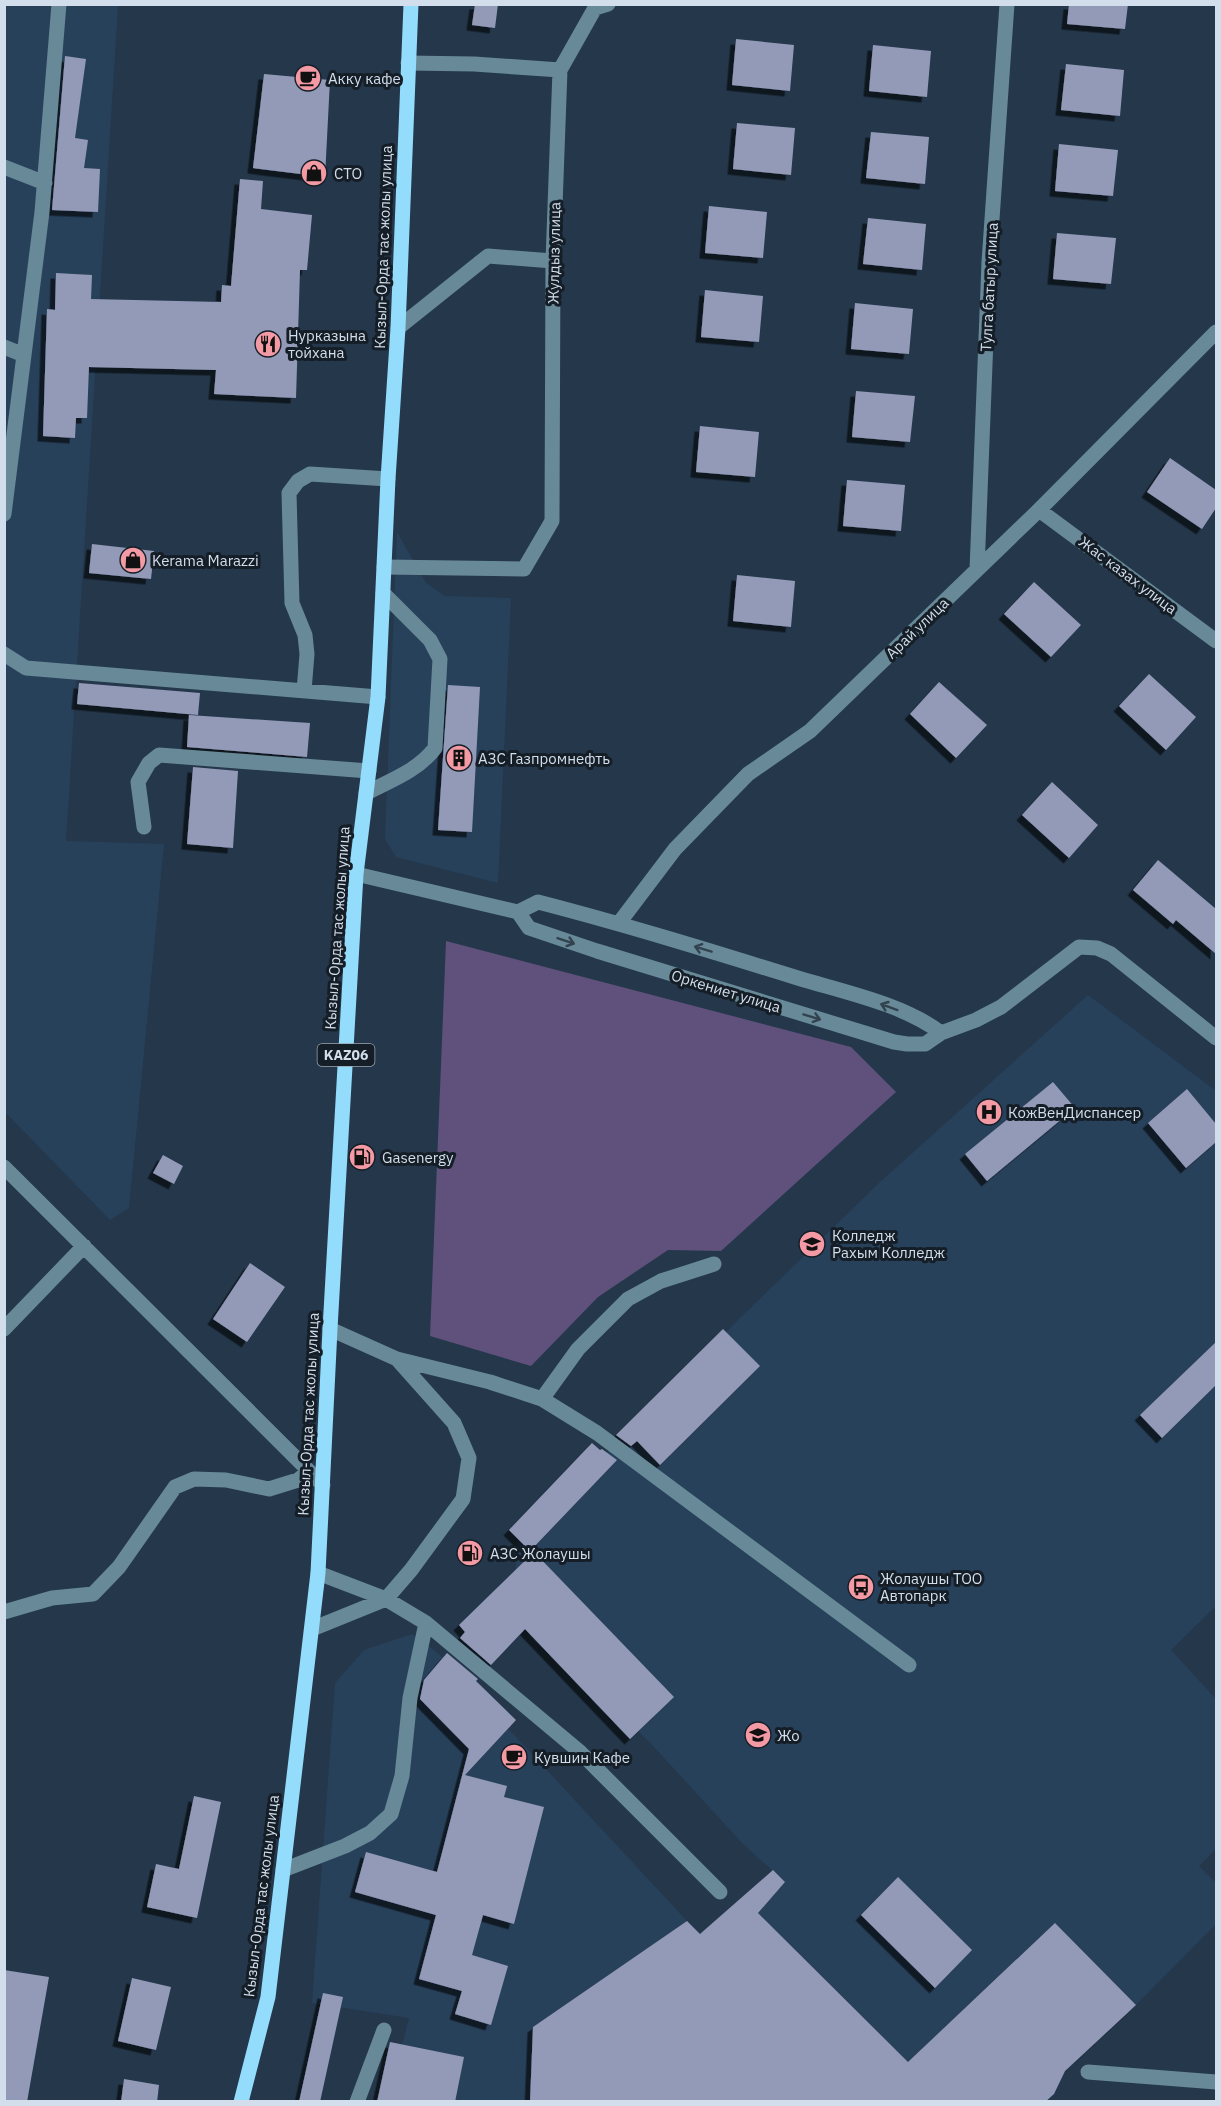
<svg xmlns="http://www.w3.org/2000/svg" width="1221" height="2106" font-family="'IBM Plex Sans',sans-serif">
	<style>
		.built { fill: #28415b }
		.green { fill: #5f517b }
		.building { fill: #939ab8; filter: url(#shadow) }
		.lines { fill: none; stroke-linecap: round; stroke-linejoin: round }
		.minor { stroke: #678998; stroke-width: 15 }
		.major { stroke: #94dcfb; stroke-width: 15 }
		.oneway { stroke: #32434f }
		.labels { text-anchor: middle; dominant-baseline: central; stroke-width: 6; stroke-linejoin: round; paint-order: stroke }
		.shield { fill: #151e27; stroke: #99a4b0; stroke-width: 1.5 }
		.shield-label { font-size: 14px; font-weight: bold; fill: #d2deeb }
		.poi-label { font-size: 15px; fill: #d2deeb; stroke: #151e27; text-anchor: start }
		.street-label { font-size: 15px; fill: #d2deeb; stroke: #151e27 }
	</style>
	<defs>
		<filter id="shadow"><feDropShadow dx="-5.5" dy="5.5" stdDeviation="0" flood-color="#0009"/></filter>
	</defs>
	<rect width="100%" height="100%" fill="#24374b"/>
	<path class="built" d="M 4,5 L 118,5 L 66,841 L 164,844 L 129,1208 L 110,1220 L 5,1112 Z
		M 397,532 L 426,583 L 445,596 L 511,598 L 498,883 L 396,857 L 385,839 Z
		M 1088,995 L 1216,1091 L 1216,1606 L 1171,1650 L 1216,1699 L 1216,1849 L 1199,1866 L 1216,1883 L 1216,1924 L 1136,2005 L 1055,1923 L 908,2062 L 758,1913 L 785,1882 L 743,1844 L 654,1747 L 514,1605 L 517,1543 L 738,1320 L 879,1183 Z
		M 412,1634 L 438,1653 L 687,1921 L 533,2027 L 530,2101 L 388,2101 L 409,2018 L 312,2003 L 335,1683 L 364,1650 Z"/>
	<path class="green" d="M 446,941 L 851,1047 L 896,1092 L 721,1251 L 668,1250 L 598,1297 L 531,1366 L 430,1336 Z"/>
	<path class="building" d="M 475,4 L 498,4 L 495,28 L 472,25 Z
		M 1069,4 L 1128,4 L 1125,29 L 1067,24 Z
		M 736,39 L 794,45 L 790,91 L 732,85 Z
		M 873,45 L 931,51 L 927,97 L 869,91 Z
		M 65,56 L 86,59 L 75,138 L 88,140 L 84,168 L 100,169 L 98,212 L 52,210 Z
		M 1066,64 L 1124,70 L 1120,116 L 1061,110 Z
		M 264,74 L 330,80 L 325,177 L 253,168 Z
		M 737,123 L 795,128 L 791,175 L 733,169 Z
		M 871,132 L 929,137 L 925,184 L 866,178 Z
		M 1059,144 L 1118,150 L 1113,196 L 1055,191 Z
		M 240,179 L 263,181 L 261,209 L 312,215 L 307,270 L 300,270 L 296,398 L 214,394 L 216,370 L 89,367 L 87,418 L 76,418 L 75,438 L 43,436 L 47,309 L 55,310 L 56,273 L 92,275 L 91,299 L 221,302 L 222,285 L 231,286 Z
		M 709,206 L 767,212 L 763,258 L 705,253 Z
		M 868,218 L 926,224 L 922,270 L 863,264 Z
		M 1057,233 L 1116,238 L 1111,284 L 1053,279 Z
		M 705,290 L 763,296 L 759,342 L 701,337 Z
		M 855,303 L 913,309 L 909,354 L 851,349 Z
		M 856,391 L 915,396 L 910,442 L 852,437 Z
		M 700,426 L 759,432 L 755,477 L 696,472 Z
		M 1170,458 L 1216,490 L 1216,508 L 1202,529 L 1147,492 Z
		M 847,480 L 905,485 L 901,531 L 843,526 Z
		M 92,544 L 154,551 L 151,579 L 89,573 Z
		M 737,575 L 795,581 L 791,627 L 733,621 Z
		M 1034,582 L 1081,625 L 1051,657 L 1004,614 Z
		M 1149,674 L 1196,717 L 1166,750 L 1119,706 Z
		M 939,682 L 987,725 L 956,758 L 910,714 Z
		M 79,683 L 200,693 L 198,715 L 77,704 Z
		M 448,685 L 480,687 L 472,832 L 438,830 Z
		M 189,715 L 310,723 L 307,757 L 187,747 Z
		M 193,767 L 238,771 L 233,848 L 187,844 Z
		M 1052,782 L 1098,825 L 1069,858 L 1022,815 Z
		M 1158,860 L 1216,909 L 1216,954 L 1176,920 L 1173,924 L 1133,890 Z
		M 1053,1082 L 1075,1108 L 987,1181 L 965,1154 Z
		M 1187,1089 L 1216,1124 L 1216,1142 L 1186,1168 L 1148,1123 Z
		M 163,1155 L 183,1166 L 174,1184 L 153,1173 Z
		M 250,1263 L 285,1287 L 247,1342 L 213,1319 Z
		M 723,1329 L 760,1366 L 660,1465 L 637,1441 L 631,1446 L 616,1435 Z
		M 1216,1342 L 1216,1385 L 1162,1438 L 1140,1415 Z
		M 592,1443 L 600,1450 L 602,1449 L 617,1460 L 530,1551 L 509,1530 Z
		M 534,1552 L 674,1697 L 630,1739 L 525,1629 L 491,1665 L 460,1638 L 465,1632 L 459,1625 Z
		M 447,1653 L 478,1679 L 476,1681 L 516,1720 L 465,1775 L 507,1786 L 504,1797 L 544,1807 L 514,1924 L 483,1915 L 472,1955 L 508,1966 L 491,2025 L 455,2014 L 462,1991 L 419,1979 L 436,1915 L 355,1892 L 366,1852 L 437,1872 L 469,1749 L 420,1699 L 424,1680 Z
		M 194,1796 L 221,1802 L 197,1918 L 147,1907 L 156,1864 L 179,1869 Z
		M 773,1870 L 785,1882 L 758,1913 L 908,2062 L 1055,1923 L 1136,2005 L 1065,2071 L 1054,2094 L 1045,2102 L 530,2102 L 533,2027 L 687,1921 L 700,1934 Z
		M 898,1877 L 972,1950 L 935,1988 L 861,1915 Z
		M 4,1970 L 49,1977 L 27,2102 L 4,2102 Z
		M 132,1978 L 171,1987 L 156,2050 L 118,2041 Z
		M 323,1993 L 343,1997 L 320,2102 L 299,2102 Z
		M 390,2042 L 464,2057 L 455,2102 L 377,2102 Z
		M 124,2079 L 159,2085 L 157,2102 L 121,2102 Z"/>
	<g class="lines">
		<path class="minor" d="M 408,63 L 474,64 L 560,70
			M 4,167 L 45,183
			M 398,328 L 488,256 L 553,261
			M 4,347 L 24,355
			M 1039,510 L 1216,641
			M 4,514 L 42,212 L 59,4
			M 384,567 L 524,569 L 552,521 L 553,261 L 560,70 L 595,8 L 608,4
			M 977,570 L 989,262 L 1007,4
			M 4,654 L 26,668 L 378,697
			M 304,691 L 307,654 L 305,635 L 292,603 L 289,493 L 298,481 L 310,474 L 388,479
			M 366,793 C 390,781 419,770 435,748 L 440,659 L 430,640 L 383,593
			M 144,827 L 138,782 L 149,763 L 159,755 L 369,771
			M 356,874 L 518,912 L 538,902 C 627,925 714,952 801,979 C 845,992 905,1005 941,1033
			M 518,912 L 529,928 L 597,951 L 894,1042 L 907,1044 L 925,1044 L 941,1033 L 976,1020 L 1001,1007 L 1079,947 L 1097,948 L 1111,954 L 1216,1038
			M 619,923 L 675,849 L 748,774 L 810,731 L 1039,510 L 1216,332
			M 4,1167 L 323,1485
			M 4,1329 L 84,1246
			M 330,1329 L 397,1359 L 490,1382 L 542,1399 L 597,1433 L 909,1665
			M 542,1399 L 578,1349 L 628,1299 L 661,1281 L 714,1264
			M 318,1573 L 386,1599 L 426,1623 L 580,1752 L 720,1892
			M 4,1612 L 52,1598 L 93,1594 L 119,1567 L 175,1487 L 194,1479 L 226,1480 L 269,1489 L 298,1480 L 309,1471
			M 312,1629 L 386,1599 L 411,1570 L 463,1499 L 469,1458 L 454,1423 L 397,1359
			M 283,1870 L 345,1846 L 370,1833 L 391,1814 L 402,1776 L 410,1698 L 426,1623
			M 1088,2072 L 1216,2082
			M 357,2102 L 384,2030"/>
		<path class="major" d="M 241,2102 L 268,1997 L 318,1573 L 330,1329 L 356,874 L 378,697 L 388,479 L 398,328 L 411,4"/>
	</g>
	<defs><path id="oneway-shaft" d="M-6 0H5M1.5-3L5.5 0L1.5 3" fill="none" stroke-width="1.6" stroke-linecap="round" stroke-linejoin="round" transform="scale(1.5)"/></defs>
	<g class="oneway">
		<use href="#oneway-shaft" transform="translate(566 941) rotate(19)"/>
		<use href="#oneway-shaft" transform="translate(703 949) rotate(-163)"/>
		<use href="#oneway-shaft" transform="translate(889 1007) rotate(-160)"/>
		<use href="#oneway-shaft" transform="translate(812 1017) rotate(17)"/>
	</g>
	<defs>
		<symbol id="cafe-disc" viewBox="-11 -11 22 22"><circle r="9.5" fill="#f49aa5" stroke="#151e27"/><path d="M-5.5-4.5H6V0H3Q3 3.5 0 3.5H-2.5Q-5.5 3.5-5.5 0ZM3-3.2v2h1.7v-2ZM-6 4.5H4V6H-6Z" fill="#111"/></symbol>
		<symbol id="shop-disc" viewBox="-11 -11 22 22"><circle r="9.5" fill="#f49aa5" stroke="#151e27"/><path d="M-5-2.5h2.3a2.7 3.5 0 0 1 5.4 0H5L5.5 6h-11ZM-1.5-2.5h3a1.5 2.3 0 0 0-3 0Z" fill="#111"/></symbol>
		<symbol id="restaurant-disc" viewBox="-11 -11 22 22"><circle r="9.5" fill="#f49aa5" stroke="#151e27"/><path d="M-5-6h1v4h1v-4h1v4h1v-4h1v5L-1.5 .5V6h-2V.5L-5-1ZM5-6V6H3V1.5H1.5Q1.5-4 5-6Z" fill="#111"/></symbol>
		<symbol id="building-disc" viewBox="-11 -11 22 22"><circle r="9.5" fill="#f49aa5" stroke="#151e27"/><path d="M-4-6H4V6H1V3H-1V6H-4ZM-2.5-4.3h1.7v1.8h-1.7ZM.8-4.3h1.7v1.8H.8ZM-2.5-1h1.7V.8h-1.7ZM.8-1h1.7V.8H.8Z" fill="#111"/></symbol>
		<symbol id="hospital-disc" viewBox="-11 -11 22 22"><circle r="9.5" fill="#f49aa5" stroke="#151e27"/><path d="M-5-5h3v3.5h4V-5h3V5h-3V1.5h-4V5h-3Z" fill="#111"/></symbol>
		<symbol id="fuel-disc" viewBox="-11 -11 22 22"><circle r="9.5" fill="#f49aa5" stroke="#151e27"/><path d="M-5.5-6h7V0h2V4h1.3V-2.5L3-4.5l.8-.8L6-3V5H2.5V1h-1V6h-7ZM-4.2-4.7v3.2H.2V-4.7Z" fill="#111"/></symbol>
		<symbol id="university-disc" viewBox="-11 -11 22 22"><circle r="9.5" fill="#f49aa5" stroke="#151e27"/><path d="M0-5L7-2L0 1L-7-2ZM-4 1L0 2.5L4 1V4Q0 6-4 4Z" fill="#111"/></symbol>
		<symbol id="bus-disc" viewBox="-11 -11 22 22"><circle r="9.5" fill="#f49aa5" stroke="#151e27"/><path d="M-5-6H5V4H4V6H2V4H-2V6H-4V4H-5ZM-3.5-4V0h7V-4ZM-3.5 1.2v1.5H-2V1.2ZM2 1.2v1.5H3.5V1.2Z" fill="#111"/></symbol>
		<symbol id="school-disc" viewBox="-11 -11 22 22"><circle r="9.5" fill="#f49aa5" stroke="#151e27"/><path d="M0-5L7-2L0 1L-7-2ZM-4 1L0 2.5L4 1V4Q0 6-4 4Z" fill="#111"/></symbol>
	</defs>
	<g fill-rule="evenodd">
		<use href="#cafe-disc" x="293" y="63" width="30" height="30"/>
		<use href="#shop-disc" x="299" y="158" width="30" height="30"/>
		<use href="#restaurant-disc" x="253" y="329" width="30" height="30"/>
		<use href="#shop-disc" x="118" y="545" width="30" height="30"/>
		<use href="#building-disc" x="444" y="743" width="30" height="30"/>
		<use href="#hospital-disc" x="974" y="1097" width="30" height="30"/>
		<use href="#fuel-disc" x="347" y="1142" width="30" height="30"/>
		<use href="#university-disc" x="797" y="1229" width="30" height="30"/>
		<use href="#fuel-disc" x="455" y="1538" width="30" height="30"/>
		<use href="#bus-disc" x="846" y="1572" width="30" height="30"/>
		<use href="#school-disc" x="743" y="1720" width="30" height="30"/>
		<use href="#cafe-disc" x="499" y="1742" width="30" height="30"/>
	</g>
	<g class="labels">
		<rect class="shield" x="317.5" y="1044" width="57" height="22" rx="4.5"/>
		<g class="shield-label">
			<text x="346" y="1055">KАZ06</text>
		</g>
		<g class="poi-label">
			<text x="328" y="78">Акку кафе</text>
			<text x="334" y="173">СТО</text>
			<text x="288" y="335">Нурказына<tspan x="288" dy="17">тойхана</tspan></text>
			<text x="152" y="560">Kerama Marazzi</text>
			<text x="478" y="758">АЗС Газпромнефть</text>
			<text x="1008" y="1112">КожВенДиспансер</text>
			<text x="382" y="1157">Gasenergy</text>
			<text x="832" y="1235">Колледж<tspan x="832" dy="17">Рахым Колледж</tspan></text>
			<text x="490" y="1553">АЗС Жолаушы</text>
			<text x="880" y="1578">Жолаушы ТОО<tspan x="880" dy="17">Автопарк</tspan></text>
			<text x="777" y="1735">Жо</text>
			<text x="534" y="1757">Кувшин Кафе</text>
		</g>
		<g class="street-label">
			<text transform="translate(383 247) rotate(-88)">Кызыл-Орда тас жолы улица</text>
			<text transform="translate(554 253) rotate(-89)">Жулдыз улица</text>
			<text transform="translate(989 287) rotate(-87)">Тулга батыр улица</text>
			<text transform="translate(1128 575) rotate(37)">Жас казах улица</text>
			<text transform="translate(917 628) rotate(-44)">Арай улица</text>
			<text transform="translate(337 928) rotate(-86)">Кызыл-Орда тас жолы улица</text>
			<text transform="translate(726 991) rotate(17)">Оркениет улица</text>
			<text transform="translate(308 1414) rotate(-87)">Кызыл-Орда тас жолы улица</text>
			<text transform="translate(261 1896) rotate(-83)">Кызыл-Орда тас жолы улица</text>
		</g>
	</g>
	<rect width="1221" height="2106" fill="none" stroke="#d2deeb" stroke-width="12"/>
</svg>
